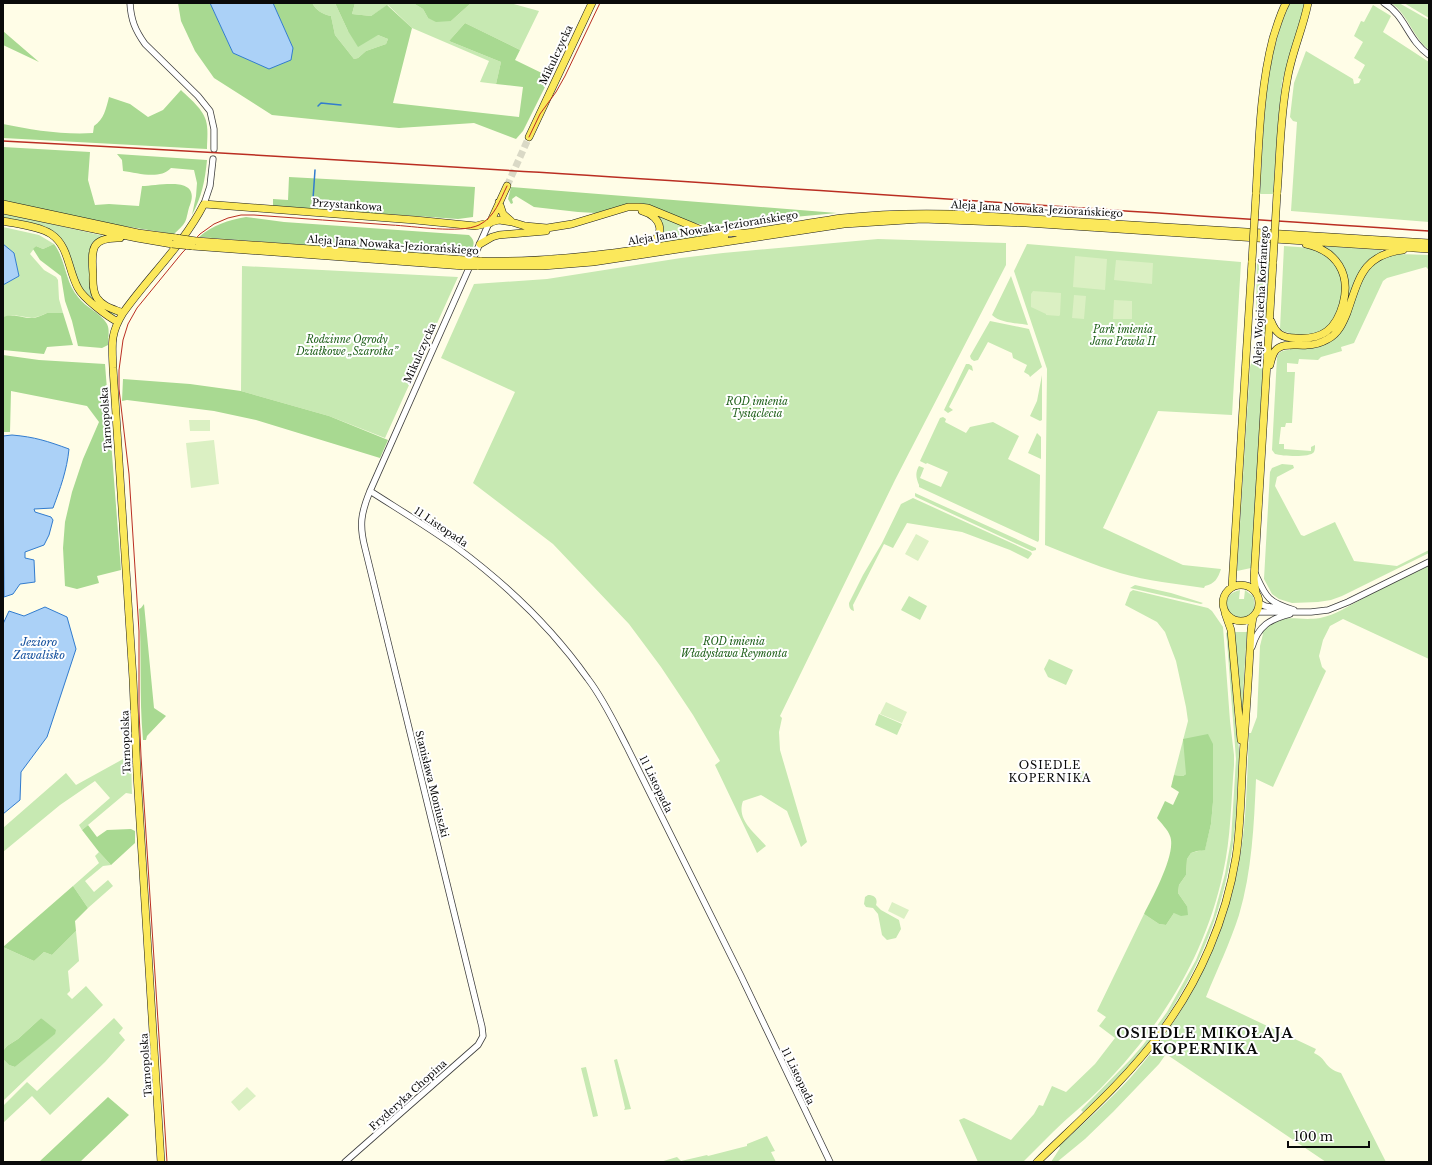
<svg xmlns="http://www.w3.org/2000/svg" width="1432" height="1165" font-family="'Libre Baskerville',serif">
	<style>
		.green { fill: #c7e9b2 }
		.forest { fill: #a8d991 }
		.pitch { fill: #dbf0c3 }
		.water { fill: #abd1f7; stroke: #327cce }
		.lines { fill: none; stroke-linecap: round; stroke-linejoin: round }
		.stream { stroke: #327cce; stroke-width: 1.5 }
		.major-tunnel { stroke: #dad9c6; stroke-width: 7; stroke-dasharray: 7 3.5; stroke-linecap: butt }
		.minor-casing { stroke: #3d3d3d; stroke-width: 7 }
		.major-casing { stroke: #1b1b1b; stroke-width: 8 }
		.minor { stroke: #fff; stroke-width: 5.5 }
		.major { stroke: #fbe85b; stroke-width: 7 }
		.tram { stroke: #ba2e22; stroke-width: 1 }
		.rail { stroke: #ba2e22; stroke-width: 1.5 }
		.major-bridge-casing { stroke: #1b1b1b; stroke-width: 8; stroke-linecap: butt }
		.major-bridge { stroke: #fbe85b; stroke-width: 7 }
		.labels { text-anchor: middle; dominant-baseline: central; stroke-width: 4; stroke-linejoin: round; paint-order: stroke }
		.street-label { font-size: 10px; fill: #0a0a0a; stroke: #fff }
		.park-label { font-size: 10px; font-style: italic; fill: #20611b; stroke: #fff }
		.water-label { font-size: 11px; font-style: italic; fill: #134f9c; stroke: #fff }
		.neighbourhood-label { font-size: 11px; letter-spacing: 1px; fill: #0a0a0a; stroke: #fff }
		.district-label { font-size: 14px; font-weight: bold; letter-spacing: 1px; fill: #0a0a0a; stroke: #fff }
	</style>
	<rect width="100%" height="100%" fill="#fffde7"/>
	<path class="green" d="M 312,3 L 335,3 L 348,31 L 378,35 L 388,39 L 386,44 L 366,51 L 358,58 L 354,59 L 335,35 L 331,16 C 322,14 317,11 312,3 Z
		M 355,3 L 413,3 L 423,9 L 428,18 L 451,21 L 471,3 L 510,3 L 539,11 L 520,50 L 465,23 L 449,41 L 501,62 L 496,84 L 480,82 L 489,61 L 412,28 L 388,5 L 371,16 L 352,14 Z
		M 1290,3 L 1305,3 L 1282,82 L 1278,123 L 1273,194 L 1260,194 C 1264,131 1263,61 1290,3 Z
		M 1391,3 L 1399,3 L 1429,20 L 1429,50 C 1412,36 1408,14 1391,3 Z
		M 1404,3 L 1429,3 L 1429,18 Z
		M 1373,5 L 1391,16 L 1383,32 L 1429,62 L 1429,222 L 1291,211 L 1297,122 L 1293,121 L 1290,117 L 1294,83 L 1306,51 L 1353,79 L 1354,84 L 1359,83 L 1361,79 L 1358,78 L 1365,65 L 1354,58 L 1363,42 L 1354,36 L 1361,21 L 1364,22 Z
		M 3,213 L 104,236 C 98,239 92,245 89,253 L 91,288 L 115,313 L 115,315 L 110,314 L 83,292 L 58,237 L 3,219 Z
		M 656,215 L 709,235 L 710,235 L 657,243 L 661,236 Z
		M 3,227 L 39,235 L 54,244 L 43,249 L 36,246 L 30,254 L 44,270 L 56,277 L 58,280 L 59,299 L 63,313 L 47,313 L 40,316 L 32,318 L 13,315 L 3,317 L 3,285 L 19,276 L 14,253 L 3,244 Z
		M 878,239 L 1006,243 L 1006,265 L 895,480 L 780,716 L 782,718 L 779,732 L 780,750 L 807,842 L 801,847 L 787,811 L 761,795 L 743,801 C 736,820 755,833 766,846 L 757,853 L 715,765 L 720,761 L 693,715 L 661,667 L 629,624 L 553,544 L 473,483 L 515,392 L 441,358 L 474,284 L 547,279 L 681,258 L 723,253 Z
		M 1027,244 L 1241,262 L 1232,415 L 1158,411 L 1103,528 L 1183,565 L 1221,569 C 1218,578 1215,584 1205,586 L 1204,588 C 1176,584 1148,581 1120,573 C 1094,565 1070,555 1045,545 L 1047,369 L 1014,271 Z
		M 1284,246 L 1312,248 L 1329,258 L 1339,270 L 1343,286 L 1339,311 L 1333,322 L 1319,334 L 1290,336 L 1290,333 L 1285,332 L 1280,329 Z
		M 1324,246 L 1381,250 L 1382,251 L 1368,261 L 1341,323 L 1328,336 L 1310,343 L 1290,342 L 1290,341 L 1327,335 L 1348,289 L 1348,279 L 1347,275 L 1342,266 Z
		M 1399,254 L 1429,255 L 1429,270 L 1426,267 L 1387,278 L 1383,281 L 1354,343 L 1341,347 L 1342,351 L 1321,357 L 1318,360 L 1299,359 L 1298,364 L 1287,363 L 1287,372 L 1295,372 L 1292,423 L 1286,423 L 1285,427 L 1281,427 L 1279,444 L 1284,444 L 1284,449 L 1311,451 L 1311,447 L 1315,445 C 1315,447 1315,450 1314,452 C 1310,458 1282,456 1275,454 L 1272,450 L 1277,357 C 1279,351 1284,350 1290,350 L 1290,347 L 1330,341 L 1361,280 L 1378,259 Z
		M 1257,261 L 1269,262 L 1265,333 L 1263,335 L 1260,331 L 1256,313 Z
		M 242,266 L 458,277 L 385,438 L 329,416 L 241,391 Z
		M 1011,276 L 1028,325 C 1017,323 1000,323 992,315 Z
		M 990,321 L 1029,329 L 1042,367 L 1030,377 L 1029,375 L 1024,372 L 1027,365 L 1013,358 L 1012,353 L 988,342 L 978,360 L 974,361 L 971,359 L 970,356 Z
		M 1261,346 L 1264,349 L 1251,568 L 1237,571 L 1250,367 L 1254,354 Z
		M 966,364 L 969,364 L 972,366 L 973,371 L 969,369 L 949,407 L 953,410 L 948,413 L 944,410 Z
		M 1042,375 L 1042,420 L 1040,421 L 1030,416 L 1037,401 Z
		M 943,417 L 946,419 L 945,422 L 966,433 L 970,427 L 993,422 L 1019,436 L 1008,459 L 1040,475 L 1039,540 L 1038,542 L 919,487 L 919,485 C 916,478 915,473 919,466 L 924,468 L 920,478 L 941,487 L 948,472 L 927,463 L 926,464 L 920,461 L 940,418 Z
		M 1037,433 L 1041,437 L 1041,459 L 1028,453 Z
		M 1282,464 L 1293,465 L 1294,468 L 1277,477 L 1275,486 L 1301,535 L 1304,536 L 1335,522 L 1354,561 L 1397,566 L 1429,550 L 1429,553 L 1342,596 L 1331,600 L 1318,602 L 1292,603 L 1279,599 L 1272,594 L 1264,579 L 1270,472 L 1272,468 Z
		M 915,493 L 1036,548 L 1036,550 L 1032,551 L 916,497 L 915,496 Z
		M 913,498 L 1031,552 L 1032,554 L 1028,559 L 1010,550 L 962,532 L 907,523 L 893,548 L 884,544 L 853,605 L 854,611 C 850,610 849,607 849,603 L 863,575 L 882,543 L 901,504 Z
		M 1428,566 L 1429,568 L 1429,659 L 1343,619 L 1330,626 L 1323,640 L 1319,656 L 1322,667 L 1326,671 L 1273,787 L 1256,779 C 1254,825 1252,871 1239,915 C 1230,943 1217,970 1206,997 L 1316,1049 L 1314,1053 C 1328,1059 1323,1068 1341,1073 L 1386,1162 L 1326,1162 L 1166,1054 L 1159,1064 L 1113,1112 L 1085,1139 L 1057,1162 L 1051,1162 L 1060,1148 L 1059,1146 C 1083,1124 1109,1101 1131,1077 C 1188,1013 1228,937 1241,851 C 1247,813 1247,773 1249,733 L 1251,733 L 1257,717 L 1260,646 L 1263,634 L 1261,632 C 1285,610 1293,622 1320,618 C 1336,615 1348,606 1362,599 C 1383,587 1406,577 1428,566 Z
		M 1135,585 L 1171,593 L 1203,603 L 1201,604 L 1130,588 Z
		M 1133,590 L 1208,608 L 1212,611 L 1223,627 L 1230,721 L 1234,755 L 1234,765 C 1231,801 1231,838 1223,873 C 1205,957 1160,1028 1100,1089 C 1085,1104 1068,1117 1053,1132 C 1043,1142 1033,1152 1023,1162 L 978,1162 L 959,1120 L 964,1118 L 1011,1140 L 1034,1114 L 1039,1105 L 1043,1106 L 1052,1086 L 1066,1092 L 1095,1064 L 1115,1038 L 1099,1026 L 1106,1017 L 1097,1011 L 1144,914 L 1159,924 L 1166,925 L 1174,913 L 1187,906 L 1178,893 L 1179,885 L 1186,875 L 1187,859 L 1191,853 L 1205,849 L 1211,824 L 1213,802 L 1213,744 L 1186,769 L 1186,774 L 1183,776 L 1174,775 L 1188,721 L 1186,707 L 1176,661 L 1165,632 L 1157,622 L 1125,605 L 1130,592 Z
		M 1240,590 L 1239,599 L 1244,599 L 1245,590 L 1253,596 C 1255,602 1256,609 1250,614 C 1234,630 1212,596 1240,590 Z
		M 909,596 L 927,606 L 920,620 L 901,610 Z
		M 1228,632 L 1235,721 L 1239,748 L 1239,759 C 1237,791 1237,824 1231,856 C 1219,926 1189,991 1145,1047 C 1126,1070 1105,1091 1083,1112 L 1081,1110 L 1129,1061 L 1143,1045 L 1167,1012 L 1196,960 L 1213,918 L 1225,874 L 1231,840 L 1236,759 L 1227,642 L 1226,633 Z
		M 1235,632 L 1247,632 L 1243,693 L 1243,732 L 1242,732 Z
		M 1049,659 L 1073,670 L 1066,685 L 1048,677 L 1044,669 Z
		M 879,714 L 902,724 L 897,735 L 875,725 Z
		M 125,758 L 131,758 L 132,794 L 126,793 L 82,830 L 79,825 L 110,798 L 95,781 L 60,805 L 3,852 L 3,828 L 66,773 L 76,785 Z
		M 99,852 L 111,865 L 103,866 L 85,881 L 94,892 L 108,880 L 113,886 L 88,908 L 73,886 L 99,863 L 95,856 Z
		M 868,895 C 875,895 878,899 876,905 L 881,910 L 899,920 L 901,929 L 896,938 L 887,940 L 882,935 L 878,914 L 873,908 L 866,907 L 864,904 L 865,897 Z
		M 76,931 L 79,961 L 68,971 L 70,991 L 67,994 L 72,999 L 86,986 L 103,1005 L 3,1101 L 3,1059 L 9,1065 L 15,1067 L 54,1034 L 41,1018 L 18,1039 L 7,1046 L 3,1051 L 3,947 L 34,961 L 44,952 L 52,955 Z
		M 114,1018 L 123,1028 L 119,1033 L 125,1040 L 105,1062 L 50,1115 L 32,1096 L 3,1123 L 3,1106 L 27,1082 L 37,1091 Z
		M 617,1059 L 631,1109 L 624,1110 L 625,1108 L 614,1060 Z
		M 586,1067 L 598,1116 L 593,1117 L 581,1068 Z
		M 767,1136 L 775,1151 L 771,1152 L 776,1162 L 660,1162 L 677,1157 L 681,1161 L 707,1155 L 708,1156 L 747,1146 L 747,1144 Z"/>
	<path class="forest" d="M 178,3 L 210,3 L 233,53 L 293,48 L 273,3 L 312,3 C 317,11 322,14 331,16 L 335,35 L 354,59 L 358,58 L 366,51 L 386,44 L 388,39 L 378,35 L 358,47 L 348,31 L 335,3 L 355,3 L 352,14 L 371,16 L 387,5 L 412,28 L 393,103 L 519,117 L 523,87 L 496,84 L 501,62 L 449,41 L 465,23 L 520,50 L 515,60 L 550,77 L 523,131 L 516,139 L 474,123 L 399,128 L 272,115 L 214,78 L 195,51 L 181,21 Z
		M 413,3 L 471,3 L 451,21 L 436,22 L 428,18 L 423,9 Z
		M 3,31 L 39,62 L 3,45 Z
		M 181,90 C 191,100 206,111 207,126 C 208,133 207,142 207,149 L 3,138 L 3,124 C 31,130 65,135 93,133 L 94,126 C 104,119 106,109 109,97 L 130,104 L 148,117 L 163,110 Z
		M 3,147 L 90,152 L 88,180 L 95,205 L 109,204 L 139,206 L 142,186 C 159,186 201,175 190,205 C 188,209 187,219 185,222 C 183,226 178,230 174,234 L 117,225 L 3,201 Z
		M 117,154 L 207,160 C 205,181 202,196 192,215 L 196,196 L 197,183 L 194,170 L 171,168 C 160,180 138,173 123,171 L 122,160 Z
		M 289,177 L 475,187 L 473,217 L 458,219 L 273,206 L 273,199 L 288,200 Z
		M 511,187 L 837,213 L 708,225 L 692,223 L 641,203 L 632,203 L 596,213 L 578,212 L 534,207 L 516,196 L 512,199 L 513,203 L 511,204 L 508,199 Z
		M 246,217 L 284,222 L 469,235 C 477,242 473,247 469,255 L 386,251 L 199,237 C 213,225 228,220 246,217 Z
		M 54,244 C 66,260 65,282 78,297 C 86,308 100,312 107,324 C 110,330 108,338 108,345 L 102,348 L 78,346 L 72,321 L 65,301 L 61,276 L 40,260 L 33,249 L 36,246 L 43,249 Z
		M 47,313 L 63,313 L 73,345 L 47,347 L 44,354 L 3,350 L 3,317 C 14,313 21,318 32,318 C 37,318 42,315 47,313 Z
		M 3,355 L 39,360 L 105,364 L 121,570 L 97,576 L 99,583 L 77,589 L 65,586 L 63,548 L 65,522 L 72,492 L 83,459 L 99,422 L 87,406 L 11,391 L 10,432 L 3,432 Z
		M 123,379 L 190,384 L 241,391 L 329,416 L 388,440 L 380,458 L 256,420 L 214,411 L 127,400 L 122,401 Z
		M 144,604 L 154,708 L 166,716 L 147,736 L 146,740 L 143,740 C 139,696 142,653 139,609 L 141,608 Z
		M 1208,734 L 1213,744 L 1213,802 L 1211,824 L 1205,850 L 1197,851 L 1191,853 L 1187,859 L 1186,875 L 1179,885 L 1178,893 L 1187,906 L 1188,915 L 1181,916 L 1174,913 L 1166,925 L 1159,924 L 1144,914 C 1152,898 1177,853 1170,836 C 1168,830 1161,823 1157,818 L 1165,801 L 1173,805 L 1179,792 L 1171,787 L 1174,775 L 1183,776 L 1186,774 L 1183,739 Z
		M 88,825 L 97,837 L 107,830 L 131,829 L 135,831 L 135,843 L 111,865 L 99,852 L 82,830 Z
		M 73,886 L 88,908 L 75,921 L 76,931 L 52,955 L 44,952 L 34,961 L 3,947 Z
		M 41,1018 L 56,1030 L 55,1034 L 15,1067 L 9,1065 L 3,1059 L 3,1051 L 7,1046 L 18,1039 Z
		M 108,1097 L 129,1115 L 80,1162 L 39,1162 Z"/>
	<path class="pitch" d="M 1075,256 L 1107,259 L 1105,290 L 1073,287 Z
		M 1116,260 L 1153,263 L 1152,284 L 1114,280 Z
		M 1033,291 L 1061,293 L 1060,315 L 1059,316 L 1046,315 L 1046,314 L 1031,307 L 1031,294 Z
		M 1074,295 L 1086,296 L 1084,319 L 1072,318 Z
		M 1114,300 L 1132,301 L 1132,319 L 1113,319 Z
		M 189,420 L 210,420 L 210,431 L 190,431 Z
		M 214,440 L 219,484 L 191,488 L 186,443 Z
		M 916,534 L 929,541 L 918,561 L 905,554 Z
		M 886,702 L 907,712 L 902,723 L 880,714 Z
		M 1067,766 L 1085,772 L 1082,780 L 1064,775 Z
		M 892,902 L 909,910 L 904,919 L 888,911 Z
		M 247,1087 L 256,1096 L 239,1111 L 231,1102 Z"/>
	<path class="water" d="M 210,3 L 273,3 L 293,48 L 291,60 L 269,69 L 233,53 Z
		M 3,244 L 14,253 L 19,276 L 3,285 Z
		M 12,435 C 35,437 47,441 69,449 C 67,470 60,489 53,508 L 34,509 L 35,512 L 51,517 L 53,520 L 49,535 L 44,545 L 25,552 L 25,558 L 34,560 L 35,582 L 20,584 L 13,594 L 4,597 L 3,436 Z
		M 45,607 L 67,617 L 76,649 L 47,737 L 21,772 L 20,800 L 3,814 L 3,624 L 9,611 L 24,616 Z"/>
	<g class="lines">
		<path class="stream" d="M 318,106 L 321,103 L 341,105
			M 313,199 L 315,170"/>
		<path class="major-tunnel" d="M 507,186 L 529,137"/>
		<defs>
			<path id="minor" d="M 130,3 C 131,20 135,30 145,44 L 198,96 L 210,111 L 214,129 L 214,149
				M 1384,3 C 1406,16 1407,39 1429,55
				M 204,204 L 210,186 L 213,159
				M 370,491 C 398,509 428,527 456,547 C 506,584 552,628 588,679 C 604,700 615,724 627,747 L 741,976 L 830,1162
				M 1255,573 C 1266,597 1267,602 1294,610
				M 1259,603 L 1265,606 L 1282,609
				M 1257,612 L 1311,612 L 1328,610 L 1348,602 L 1429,562
				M 1252,647 C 1258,626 1270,619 1290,614
				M 345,1162 L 478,1045 L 483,1036 L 482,1027 L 365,548 C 359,525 361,513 370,491 L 489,223"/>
			<path id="major" d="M 529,137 L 592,3
				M 1256,194 C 1259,142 1260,88 1273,38 C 1277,26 1280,14 1286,3
				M 1277,194 C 1280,157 1280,118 1287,81 C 1291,54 1303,29 1308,3
				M 499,202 L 503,214 L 511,221
				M 3,204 L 138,233 L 176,238
				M 3,210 L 137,238 L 172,244
				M 642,211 C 663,217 667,237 645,246
				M 3,221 C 17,224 39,226 51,234 C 69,246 68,270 78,288 C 83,298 108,317 118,322
				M 490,223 L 507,186
				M 739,234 C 774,229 808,223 842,218 C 879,214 915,213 952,214 L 1429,243
				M 120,238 C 91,237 91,249 93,274 C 93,281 92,291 97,298 C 103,307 114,309 123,313
				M 196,241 L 466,260
				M 480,244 L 492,237 L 499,235 L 546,231
				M 192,246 L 464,266
				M 480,261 C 563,263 643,249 725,236
				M 477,266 L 543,266 L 593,262 L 844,224 L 922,219 L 1026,223 L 1429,249
				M 1271,321 C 1276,334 1282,338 1296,338 C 1323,340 1336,329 1343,304 C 1351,274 1337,251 1306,244
				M 1270,365 C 1271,361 1272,355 1275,351 C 1282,342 1297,346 1307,345 C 1314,345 1321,343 1328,339 C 1338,334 1343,323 1347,313 C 1359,279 1362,255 1403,250
				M1223 603a18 18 0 1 1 36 0a18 18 0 1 1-36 0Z
				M 1232,587 L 1252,261
				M 1256,593 L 1254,579 L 1273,262
				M 1225,613 L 1231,630 L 1241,740
				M 161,1162 L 137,774 L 133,679 L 113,368 C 112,344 110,334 123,313 C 149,276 183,245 204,204 L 415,220 L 476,226 L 499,220 L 512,222 L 525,226 L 547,228 L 572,224 L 628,207 L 639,207 L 648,208 L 704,231 L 743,233
				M 1037,1162 C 1080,1120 1126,1080 1162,1031 C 1200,980 1226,919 1236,857 C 1241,824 1241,790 1243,757 C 1246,715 1249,673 1251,630 L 1253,617"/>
		</defs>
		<use href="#minor" class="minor-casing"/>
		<use href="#major" class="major-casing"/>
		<use href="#minor" class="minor"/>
		<use href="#major" class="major"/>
		<path class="tram" d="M 529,137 L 540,114 L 556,92 L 565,76 L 600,3
			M 167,1162 L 141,756 L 139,711 L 139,631 L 129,474 L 119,389 L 119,370 L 123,340 L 128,324 L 137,308 L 182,253 L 200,234 L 214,224 L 228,218 L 241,215 L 254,215 C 300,218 345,222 391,225 C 414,226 460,234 479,225 C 495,217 500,200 507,186"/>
		<path class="rail" d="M 3,141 C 479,166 954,200 1429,231"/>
		<defs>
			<path id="major-bridge" d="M 176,238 L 196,241
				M 172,244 L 192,246
				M 466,260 L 480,261
				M 1252,261 L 1256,194
				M 1273,262 L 1277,194
				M 464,266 L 477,266"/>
		</defs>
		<use href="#major-bridge" class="major-bridge-casing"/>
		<use href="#major-bridge" class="major-bridge"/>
	</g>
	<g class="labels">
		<g class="street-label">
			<text transform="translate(556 55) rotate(-65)">Mikulczycka</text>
			<text transform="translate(347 205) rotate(4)">Przystankowa</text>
			<text transform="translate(1037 209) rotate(3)">Aleja Jana Nowaka-Jeziorańskiego</text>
			<text transform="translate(713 228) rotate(-9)">Aleja Jana Nowaka-Jeziorańskiego</text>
			<text transform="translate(393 245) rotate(4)">Aleja Jana Nowaka-Jeziorańskiego</text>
			<text transform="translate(1261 296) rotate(-87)">Aleja Wojciecha Korfantego</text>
			<text transform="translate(420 353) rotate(-66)">Mikulczycka</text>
			<text transform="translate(106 419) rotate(-94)">Tarnopolska</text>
			<text transform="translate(441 527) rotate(34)">11 Listopada</text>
			<text transform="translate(126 742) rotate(-92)">Tarnopolska</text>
			<text transform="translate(432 784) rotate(76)">Stanisława Moniuszki</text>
			<text transform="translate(656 784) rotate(64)">11 Listopada</text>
			<text transform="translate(146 1065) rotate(-94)">Tarnopolska</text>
			<text transform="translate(798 1076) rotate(64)">11 Listopada</text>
			<text transform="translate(408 1095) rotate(-42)">Fryderyka Chopina</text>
		</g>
		<g class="park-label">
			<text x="1123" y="329">Park imienia<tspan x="1123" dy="12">Jana Pawła II</tspan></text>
			<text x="347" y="339">Rodzinne Ogrody<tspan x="347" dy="12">Działkowe „Szarotka”</tspan></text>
			<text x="757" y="401">ROD imienia<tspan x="757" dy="12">Tysiąclecia</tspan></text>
			<text x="734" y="641">ROD imienia<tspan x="734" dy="12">Władysława Reymonta</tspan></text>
		</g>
		<g class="water-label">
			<text x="39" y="642">Jezioro<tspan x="39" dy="13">Zawalisko</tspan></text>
		</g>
		<g class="neighbourhood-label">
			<text x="1050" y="765">OSIEDLE<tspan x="1050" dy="13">KOPERNIKA</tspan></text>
		</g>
		<g class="district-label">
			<text x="1205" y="1033">OSIEDLE MIKOŁAJA<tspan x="1205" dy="16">KOPERNIKA</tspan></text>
		</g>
	</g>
	<rect width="1432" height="1165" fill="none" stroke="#0a0a0a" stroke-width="8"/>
	<path d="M1288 1141v6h81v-6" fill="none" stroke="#0a0a0a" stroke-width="2"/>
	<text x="1294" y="1141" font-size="12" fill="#0a0a0a" stroke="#ffffff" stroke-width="3" paint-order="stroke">100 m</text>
</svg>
